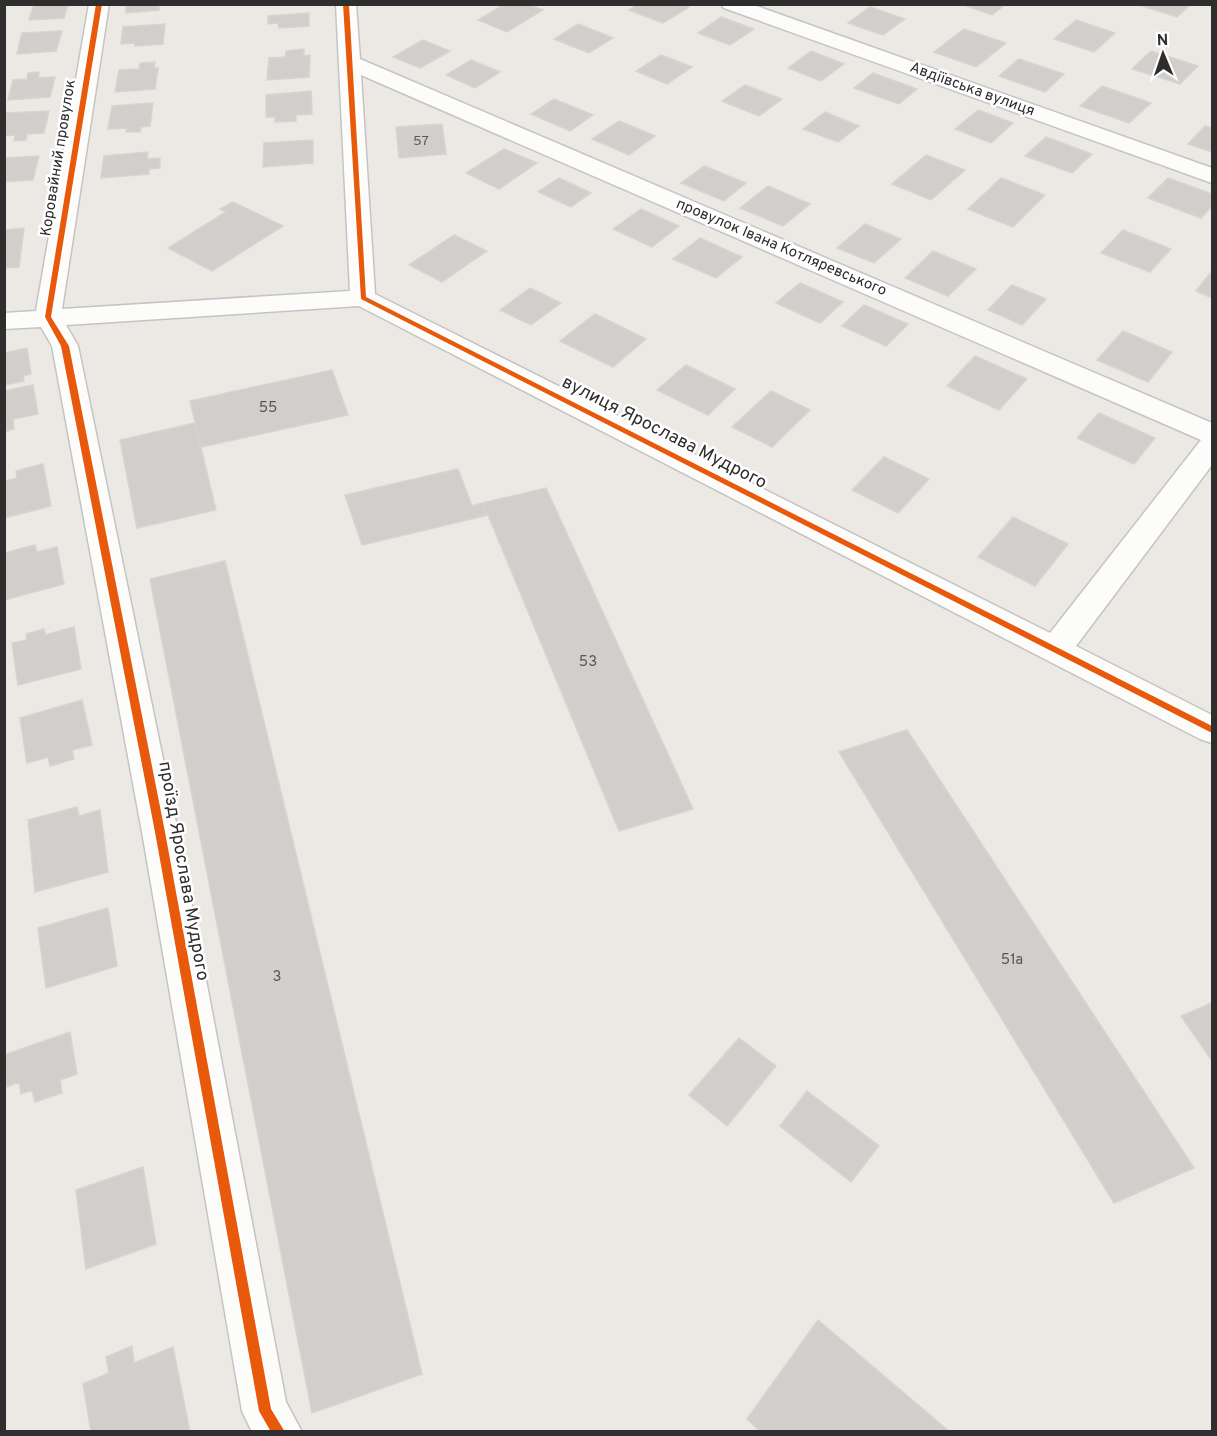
<svg xmlns="http://www.w3.org/2000/svg" width="1217" height="1436" font-family="Overpass,sans-serif">
	<style>
		.building { fill: #d1cecb; stroke: #d7d4d0; stroke-width: 1.5 }
		.lines { fill: none; stroke-linecap: round; stroke-linejoin: round }
		.minor-casing { stroke: #c5c4c5; stroke-width: 3 }
		.minor { fill: #fcfcfb; fill-rule: evenodd }
		.cycleway-casing { stroke: #fff; stroke-width: 4 }
		.cycleway { fill: #e8590c; fill-rule: evenodd }
		.labels { text-anchor: middle; dominant-baseline: central; stroke-width: 5; stroke-linejoin: round; paint-order: stroke }
		.far-number-label { font-size: 14px; fill: #585857 }
		.far-street-label { font-size: 15px; fill: #2e2e2e; stroke: #fff }
		.number-label { font-size: 15px; fill: #585857 }
		.street-label { font-size: 18px; fill: #2e2e2e; stroke: #fff }
	</style>
	<rect width="100%" height="100%" fill="#ece8e4"/>
	<path class="building" d="M 34,4 L 68,4 L 64,18 L 29,20 Z
		M 126,4 L 159,4 L 159,10 L 126,13 Z
		M 505,4 L 527,4 L 543,10 L 507,32 L 478,20 Z
		M 638,4 L 682,4 L 689,7 L 663,23 L 629,10 Z
		M 961,4 L 1006,4 L 992,15 Z
		M 1136,4 L 1191,4 L 1177,17 Z
		M 870,7 L 905,19 L 883,35 L 848,23 Z
		M 309,13 L 309,26 L 279,28 L 278,23 L 268,24 L 268,16 Z
		M 721,17 L 754,29 L 730,45 L 698,33 Z
		M 1076,20 L 1115,33 L 1094,52 L 1054,39 Z
		M 165,24 L 163,44 L 135,46 L 135,43 L 121,44 L 123,27 Z
		M 578,24 L 613,38 L 589,53 L 554,39 Z
		M 964,29 L 1006,43 L 976,67 L 934,52 Z
		M 62,31 L 56,51 L 17,54 L 22,33 Z
		M 423,40 L 450,51 L 420,68 L 393,57 Z
		M 304,49 L 304,56 L 310,55 L 309,77 L 267,80 L 269,58 L 285,57 L 286,51 Z
		M 811,51 L 844,64 L 821,81 L 788,68 Z
		M 1151,51 L 1198,66 L 1180,84 L 1132,69 Z
		M 661,55 L 692,67 L 667,84 L 636,71 Z
		M 1019,59 L 1064,74 L 1045,92 L 999,76 Z
		M 471,60 L 500,72 L 475,88 L 446,75 Z
		M 155,62 L 154,68 L 158,68 L 155,89 L 115,92 L 119,70 L 139,69 L 140,63 Z
		M 39,72 L 38,78 L 55,77 L 50,97 L 8,100 L 13,80 L 27,79 L 28,73 Z
		M 873,73 L 917,89 L 899,104 L 854,88 Z
		M 745,85 L 782,99 L 759,116 L 722,101 Z
		M 1102,86 L 1151,103 L 1129,123 L 1080,106 Z
		M 311,91 L 312,114 L 296,115 L 296,121 L 275,122 L 275,117 L 266,117 L 266,95 Z
		M 554,99 L 593,115 L 570,131 L 531,114 Z
		M 153,103 L 150,126 L 141,127 L 140,132 L 126,132 L 127,128 L 108,129 L 112,106 Z
		M 978,110 L 1013,123 L 991,143 L 955,129 Z
		M 49,111 L 44,133 L 27,134 L 26,140 L 14,141 L 15,135 L 4,136 L 5,113 Z
		M 825,112 L 859,126 L 838,142 L 803,129 Z
		M 619,121 L 655,136 L 629,155 L 592,139 Z
		M 442,124 L 446,154 L 399,158 L 396,127 Z
		M 1205,126 L 1212,128 L 1212,152 L 1188,144 Z
		M 1046,137 L 1092,154 L 1072,173 L 1025,156 Z
		M 313,140 L 313,163 L 263,167 L 264,143 Z
		M 504,149 L 537,163 L 499,189 L 466,173 Z
		M 148,152 L 147,159 L 160,158 L 160,168 L 149,169 L 149,174 L 101,178 L 104,156 Z
		M 926,155 L 965,170 L 931,200 L 892,184 Z
		M 39,156 L 33,180 L 4,182 L 4,158 Z
		M 704,166 L 746,183 L 724,201 L 681,183 Z
		M 559,178 L 591,193 L 571,207 L 538,192 Z
		M 1001,178 L 1045,195 L 1013,227 L 968,209 Z
		M 1168,178 L 1212,194 L 1212,206 L 1201,218 L 1148,198 Z
		M 768,186 L 810,204 L 783,226 L 740,208 Z
		M 233,202 L 283,226 L 212,271 L 168,248 L 226,212 L 220,209 Z
		M 641,209 L 679,226 L 652,247 L 613,229 Z
		M 865,224 L 901,239 L 874,263 L 837,248 Z
		M 24,228 L 19,267 L 4,268 L 4,230 Z
		M 1123,230 L 1171,249 L 1150,272 L 1101,253 Z
		M 454,235 L 487,251 L 442,282 L 409,265 Z
		M 700,238 L 742,257 L 716,278 L 673,259 Z
		M 933,251 L 976,269 L 948,296 L 905,278 Z
		M 1212,271 L 1212,298 L 1196,291 Z
		M 800,283 L 843,302 L 820,323 L 776,303 Z
		M 1012,285 L 1046,299 L 1022,325 L 988,310 Z
		M 530,288 L 561,303 L 531,325 L 500,310 Z
		M 864,305 L 908,324 L 886,346 L 842,326 Z
		M 595,314 L 646,339 L 613,367 L 560,341 Z
		M 1123,331 L 1172,352 L 1148,382 L 1097,360 Z
		M 27,348 L 31,374 L 23,376 L 24,381 L 4,385 L 4,353 Z
		M 975,356 L 1027,379 L 999,410 L 947,386 Z
		M 686,365 L 735,389 L 708,415 L 657,390 Z
		M 332,370 L 348,415 L 201,447 L 190,401 Z
		M 33,385 L 38,414 L 13,419 L 14,429 L 4,432 L 4,391 Z
		M 771,391 L 810,410 L 772,447 L 732,427 Z
		M 1099,413 L 1155,438 L 1134,464 L 1077,438 Z
		M 195,423 L 216,510 L 137,528 L 120,440 Z
		M 884,457 L 929,479 L 898,513 L 852,490 Z
		M 43,464 L 51,506 L 4,518 L 4,481 L 17,478 L 16,471 Z
		M 458,469 L 472,506 L 483,503 L 488,515 L 362,545 L 345,495 Z
		M 546,488 L 693,809 L 619,831 L 483,503 Z
		M 1013,517 L 1068,544 L 1035,586 L 978,557 Z
		M 35,545 L 37,552 L 57,547 L 64,584 L 4,600 L 4,553 Z
		M 225,561 L 422,1374 L 312,1413 L 150,579 Z
		M 74,627 L 81,669 L 18,685 L 12,643 L 27,640 L 26,634 L 44,629 L 45,635 Z
		M 82,700 L 92,745 L 72,750 L 74,759 L 50,766 L 48,757 L 27,763 L 20,718 Z
		M 907,730 L 1194,1168 L 1114,1203 L 839,752 Z
		M 77,807 L 79,816 L 100,810 L 108,872 L 35,892 L 28,820 Z
		M 108,908 L 117,966 L 46,988 L 38,928 Z
		M 1212,1003 L 1212,1061 L 1181,1016 Z
		M 70,1032 L 77,1074 L 60,1080 L 62,1093 L 35,1102 L 32,1090 L 21,1094 L 19,1082 L 4,1088 L 4,1055 Z
		M 739,1038 L 776,1066 L 727,1126 L 689,1095 Z
		M 807,1091 L 879,1146 L 851,1182 L 780,1126 Z
		M 143,1167 L 156,1244 L 86,1269 L 76,1190 Z
		M 818,1320 L 950,1432 L 761,1432 L 747,1419 Z
		M 132,1346 L 134,1363 L 173,1347 L 190,1432 L 91,1432 L 83,1384 L 109,1373 L 106,1357 Z"/>
	<g class="lines">
		<defs>
			<path id="minor" d="M 89,4 L 109,4 L 62,309 L 350,291 L 336,4 L 356,4 L 360,59 L 1212,423 L 1212,465 L 1076,646 L 1212,715 L 1212,743 L 1200,739 L 359,306 L 66,325 L 78,346 L 178,832 L 286,1402 L 302,1432 L 252,1432 L 242,1411 L 142,832 L 52,346 L 41,327 L 4,329 L 4,313 L 36,311 ZM 361,75 L 1201,440 L 1050,633 L 375,294 Z
				M 721,4 L 751,4 L 1212,168 L 1212,183 L 724,8 Z"/>
		</defs>
		<use href="#minor" class="minor-casing"/>
		<use href="#minor" class="minor"/>
		<defs>
			<path id="cycleway" d="M 96,4 L 102,4 L 51,317 L 69,346 L 165,832 L 271,1409 L 285,1432 L 271,1432 L 259,1411 L 155,832 L 61,346 L 45,317 Z
				M 343,4 L 349,4 L 366,297 L 1212,726 L 1212,733 L 361,299 Z"/>
		</defs>
		<use href="#cycleway" class="cycleway-casing"/>
		<use href="#cycleway" class="cycleway"/>
	</g>
	<g class="labels">
		<g class="far-number-label">
			<text x="421" y="141">57</text>
		</g>
		<g class="far-street-label">
			<text transform="translate(972 90) rotate(20)">Авдіївська вулиця</text>
			<text transform="translate(59 158) rotate(-81)">Коровайний провулок</text>
			<text transform="translate(781 248) rotate(23)">провулок Івана Котляревського</text>
		</g>
		<g class="number-label">
			<text x="268" y="408">55</text>
			<text x="588" y="662">53</text>
			<text x="1012" y="960">51а</text>
			<text x="277" y="977">3</text>
		</g>
		<g class="street-label">
			<text transform="translate(664 433) rotate(27)">вулиця Ярослава Мудрого</text>
			<text transform="translate(183 871) rotate(80)">проїзд Ярослава Мудрого</text>
		</g>
	</g>
	<rect width="1217" height="1436" fill="none" stroke="#2e2e2e" stroke-width="12"/>
	<g transform="translate(1163 54) rotate(358)" stroke="#ffffff" stroke-width="4.5" paint-order="stroke">
	<path d="M0-4.5L10 22L0 15L-10 22Z" fill="#2e2e2e"/>
	<text y="-9" font-size="16" font-weight="bold" text-anchor="middle" fill="#2e2e2e">N</text>
	</g>
</svg>
